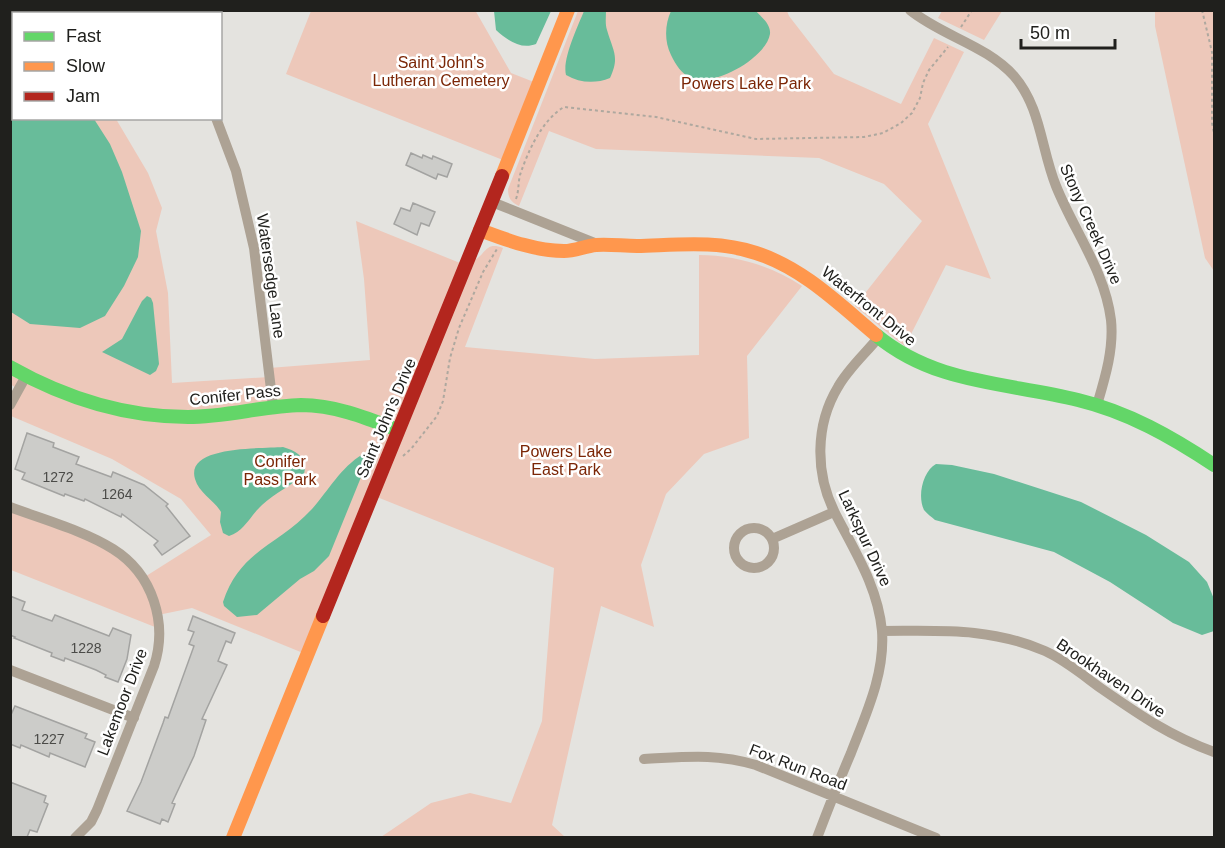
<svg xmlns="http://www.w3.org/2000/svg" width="1225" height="848" font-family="Helvetica,sans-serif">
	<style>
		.green { fill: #edc8ba }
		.water { fill: #68bc9a }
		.building { fill: #ccccc9; stroke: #a3a3a1; stroke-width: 1.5 }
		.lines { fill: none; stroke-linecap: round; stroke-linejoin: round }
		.path { stroke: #aea89f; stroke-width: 2; stroke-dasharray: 3 3; stroke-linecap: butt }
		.street { stroke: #ada294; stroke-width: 10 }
		.fast { stroke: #63d668; stroke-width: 14 }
		.slow { stroke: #ff974d; stroke-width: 14 }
		.jam { stroke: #b3261e; stroke-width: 14 }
		.labels { text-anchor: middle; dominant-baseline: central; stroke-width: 5; stroke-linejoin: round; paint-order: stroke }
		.number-label { font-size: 14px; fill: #4b4b48 }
		.park-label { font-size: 16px; fill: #7b2606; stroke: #fff }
		.street-label { font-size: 16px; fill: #20201d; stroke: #fff }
	</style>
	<rect width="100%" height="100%" fill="#e4e3df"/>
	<path class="green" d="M 475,10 L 511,73 L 539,84 L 508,162 L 286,74 L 311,11 Z
		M 11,11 L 39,11 L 41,13 L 14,14 L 14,118 L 116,119 L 148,173 L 162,208 L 156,231 L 168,293 L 172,383 L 269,377 L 269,368 L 370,360 L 364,279 L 356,221 L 465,265 C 470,262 478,259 482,254 C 489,246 492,244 503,248 L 465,347 L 595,359 L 699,355 L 699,255 C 736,255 771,266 802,286 L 747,356 L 749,438 L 704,454 L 666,494 L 641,565 L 654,627 L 601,606 L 552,825 L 565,837 L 381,837 L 431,803 L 470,793 L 511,803 L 542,721 L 554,568 L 372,495 L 308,655 L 192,608 L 158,615 L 160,629 L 11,570 L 10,507 L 94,539 L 143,578 L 211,535 L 181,499 L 112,459 L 11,416 L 11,405 L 18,389 L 10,384 Z
		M 578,11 L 787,11 L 789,16 L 834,74 L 901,104 L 934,38 L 964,52 L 928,124 L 991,279 L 946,265 L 905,346 L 898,341 L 855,306 L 922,221 L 884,184 L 819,158 L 596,149 L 549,131 L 519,206 C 511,202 508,198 508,189 Z
		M 942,11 L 942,10 L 1002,11 L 984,40 L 938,18 Z
		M 1155,11 L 1214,11 L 1214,271 L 1205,258 L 1155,26 Z"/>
	<path class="water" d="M 494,11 L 551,10 L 551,11 L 536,44 C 521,50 507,40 496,30 Z
		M 584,11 L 606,11 C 606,17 605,24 607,30 C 613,51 620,57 610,78 C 595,84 580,83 566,75 C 562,59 578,26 584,11 Z
		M 671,11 L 756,11 C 761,17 771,24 770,34 C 766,58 715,87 692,78 C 681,74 676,65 671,55 C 664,41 665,24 671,11 Z
		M 11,29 L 14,33 L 14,118 L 94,119 L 110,144 L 122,172 L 141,231 L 138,257 L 124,286 L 105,316 L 80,328 L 30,324 L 11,312 Z
		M 147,296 L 151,298 L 153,303 L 159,364 L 156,371 L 150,375 L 102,352 L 122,339 L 142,301 Z
		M 283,447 C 297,451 308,458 304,474 C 291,486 275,493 262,505 C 250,516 244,532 229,536 L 223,533 L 220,522 L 221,512 C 214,500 199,493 195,479 C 185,445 262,449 283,447 Z
		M 363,454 L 368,456 L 368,460 L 329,556 L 314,571 L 300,579 L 257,615 L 237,617 L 224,606 L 223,602 C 240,550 279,545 312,509 C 329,490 340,468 363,454 Z
		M 936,464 L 952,465 L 994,474 L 1081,502 L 1146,535 L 1189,562 L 1207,582 L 1214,599 L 1214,631 L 1202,635 L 1173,623 L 1110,582 L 1054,552 L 935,520 C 932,517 927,514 924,510 C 917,496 923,471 936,464 Z"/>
	<path class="building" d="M 411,153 L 422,158 L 423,155 L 432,159 L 433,156 L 452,164 L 447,177 L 438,174 L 436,179 L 406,165 Z
		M 413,203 L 435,212 L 429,226 L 421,223 L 417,235 L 394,224 L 401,208 L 410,211 Z
		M 27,433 L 54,443 L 53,447 L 79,457 L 76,464 L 111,477 L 113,472 L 144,485 L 168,504 L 166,506 L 190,536 L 162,555 L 154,545 L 158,541 L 122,514 L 121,517 L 85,499 L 84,501 L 65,494 L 64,496 L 22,479 L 25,473 L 15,469 Z
		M 10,596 L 25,602 L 22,610 L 52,621 L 55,615 L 109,636 L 113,628 L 131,635 L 127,659 L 118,682 L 105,677 L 106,675 L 96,670 L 65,658 L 64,661 L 51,656 L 52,653 L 14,638 L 15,637 L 10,635 Z
		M 193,616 L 235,633 L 231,643 L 226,641 L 218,661 L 227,665 L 202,719 L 206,720 L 194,756 L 172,803 L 175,804 L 168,822 L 162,819 L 160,824 L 127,811 L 141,782 L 163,723 L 165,717 L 168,718 L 194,646 L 189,644 L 194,632 L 188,630 Z
		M 15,706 L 87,734 L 85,738 L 95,742 L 85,767 L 50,753 L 49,757 L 21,745 L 20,748 L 10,744 L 10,717 Z
		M 10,782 L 46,796 L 44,802 L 48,804 L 37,832 L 30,830 L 27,837 L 10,837 Z"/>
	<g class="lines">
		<path class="path" d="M 1202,10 L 1212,52 L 1212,123 L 1214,133
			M 961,27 L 972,10
			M 516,199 C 519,191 518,183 520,175 C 528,151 542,120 564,107 L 656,117 L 756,139 L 864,137 L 883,133 L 901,123 L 912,113 L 920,98 L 923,83 L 929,70 L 948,47
			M 403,456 L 411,449 L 437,416 L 443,401 L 450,358 L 459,328 L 483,272 L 497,249"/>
		<path class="street" d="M 154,10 L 156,14
			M 910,10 C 942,36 986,45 1014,76 C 1041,107 1041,149 1056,186 C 1074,231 1105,271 1111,320 C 1114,349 1105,378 1097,405
			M 216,118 L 236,171 L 254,248 L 273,406
			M 492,202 L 597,244
			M 10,405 L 26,376
			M 10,507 C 42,519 85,531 113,549 C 153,574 168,623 154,666 L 97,810 L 91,822 L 75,838
			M734 548a20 20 0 1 1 40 0a20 20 0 1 1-40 0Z
			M 772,539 L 834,512
			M 882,631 C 940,631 989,627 1045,651 C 1065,660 1084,676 1102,689 C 1141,716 1170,736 1214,752
			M 10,670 L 134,718
			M 644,759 C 686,757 715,753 756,765 L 936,838
			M 817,838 C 828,809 839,781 851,753 C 866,714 885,674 882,631 C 878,587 855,552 835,513 C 815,474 815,425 838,387 C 848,369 865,354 878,338"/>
		<path class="fast" d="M 876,335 C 936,385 1007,382 1078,400 C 1128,412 1172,437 1214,465
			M 10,367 C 65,398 124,417 188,417 C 226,417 263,406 301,405 C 335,405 367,418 398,430"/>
		<path class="slow" d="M 502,176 L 568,10
			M 480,230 C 507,240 535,251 564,251 C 575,251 585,246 596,245 C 610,244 623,246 637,246 C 677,245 717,240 756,253 C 803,268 839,304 876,335
			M 233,838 L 323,616"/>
		<path class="jam" d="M 323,616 L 502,176"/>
	</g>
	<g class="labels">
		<g class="number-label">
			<text x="58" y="477">1272</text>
			<text x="117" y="494">1264</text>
			<text x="86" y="648">1228</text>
			<text x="49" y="739">1227</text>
		</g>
		<g class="park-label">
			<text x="441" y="62">Saint John's<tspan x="441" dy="18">Lutheran Cemetery</tspan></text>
			<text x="746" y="83">Powers Lake Park</text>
			<text x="566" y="451">Powers Lake<tspan x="566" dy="18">East Park</tspan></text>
			<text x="280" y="461">Conifer<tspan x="280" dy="18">Pass Park</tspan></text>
		</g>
		<g class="street-label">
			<text transform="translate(1091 224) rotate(66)">Stony Creek Drive</text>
			<text transform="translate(271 276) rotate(82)">Watersedge Lane</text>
			<text transform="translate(869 306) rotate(39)">Waterfront Drive</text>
			<text transform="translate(235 395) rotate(-6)">Conifer Pass</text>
			<text transform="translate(386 418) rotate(-67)">Saint John's Drive</text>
			<text transform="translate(865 538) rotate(65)">Larkspur Drive</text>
			<text transform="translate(1111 678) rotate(34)">Brookhaven Drive</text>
			<text transform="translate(122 702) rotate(-69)">Lakemoor Drive</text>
			<text transform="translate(798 767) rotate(21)">Fox Run Road</text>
		</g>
	</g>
	<rect width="1225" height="848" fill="none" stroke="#20201d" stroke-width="24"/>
	<rect x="12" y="12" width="210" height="108" fill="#ffffff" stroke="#a6a6a5" stroke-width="1.5"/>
	<rect x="24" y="32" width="30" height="9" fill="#63d668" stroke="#a6a6a5" stroke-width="1.5"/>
	<text x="66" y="42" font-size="18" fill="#20201d">Fast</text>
	<rect x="24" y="62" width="30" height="9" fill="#ff974d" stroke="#a6a6a5" stroke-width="1.5"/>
	<text x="66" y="72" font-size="18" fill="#20201d">Slow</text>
	<rect x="24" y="92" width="30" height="9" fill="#b3261e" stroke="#a6a6a5" stroke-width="1.5"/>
	<text x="66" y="102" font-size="18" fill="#20201d">Jam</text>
	<path d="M1021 39v9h94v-9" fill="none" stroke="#20201d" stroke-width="3"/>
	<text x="1030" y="39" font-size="18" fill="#20201d" stroke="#ffffff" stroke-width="4.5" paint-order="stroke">50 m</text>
</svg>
